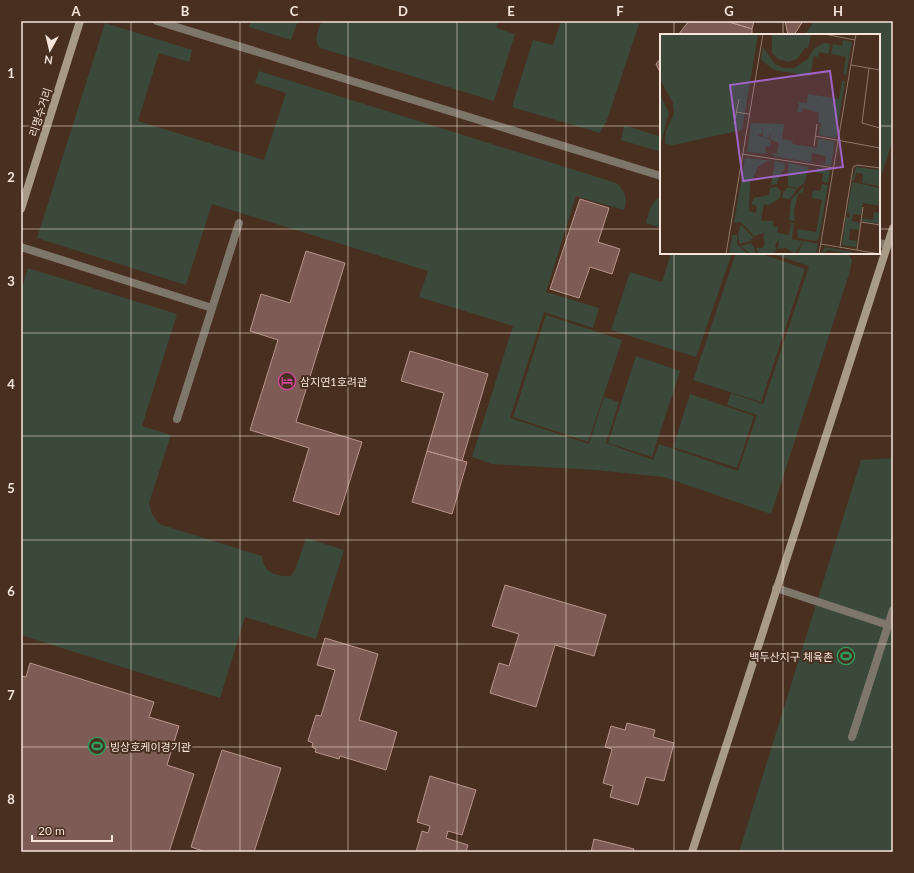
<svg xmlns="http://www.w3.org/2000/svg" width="914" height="873" font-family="Lato,'Noto Sans KR',sans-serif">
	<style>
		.green { fill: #3a493a }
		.building { fill: #7d5c55; stroke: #b9948d }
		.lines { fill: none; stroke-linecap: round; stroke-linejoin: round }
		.lane { stroke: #7e766a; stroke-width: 8 }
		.street { stroke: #7e766a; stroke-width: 8 }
		.secondary { stroke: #a79a87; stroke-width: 8 }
		.grid { fill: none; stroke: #f6e5db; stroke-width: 1; stroke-opacity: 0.55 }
		.labels { text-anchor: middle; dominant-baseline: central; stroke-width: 4; stroke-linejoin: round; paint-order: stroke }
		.street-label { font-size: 11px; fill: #f6e5db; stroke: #482f1f }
		.poi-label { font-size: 11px; fill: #f6e5db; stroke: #482f1f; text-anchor: start }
		.inset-road { fill: none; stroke: #8e786a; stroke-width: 1 }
		.view { fill: #a064c7; fill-opacity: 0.15; stroke: #a064c7; stroke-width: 2 }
		.inset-edge { fill: none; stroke: #f6e5db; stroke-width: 2 }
		.neatline { fill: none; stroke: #f6e5db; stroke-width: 1.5 }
		.grid-label { font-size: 13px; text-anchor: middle; font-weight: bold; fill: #f6e5db }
	</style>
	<rect width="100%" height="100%" fill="#482f1f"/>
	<path class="green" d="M 251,21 L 298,21 L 291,40 L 249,27 Z
		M 322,21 L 498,21 L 496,28 L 515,34 L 494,101 L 320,48 C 313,40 318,30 322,21 Z
		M 561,21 L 640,21 L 607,120 L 600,133 L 512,107 L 533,40 L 553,45 Z
		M 814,21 L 893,21 L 893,139 L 879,183 L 879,35 L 805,35 Z
		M 105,23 L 192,50 L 189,62 L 159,53 L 138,121 L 264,160 L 286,93 L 255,83 L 259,71 L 616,183 C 625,190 628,199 624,210 L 576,196 L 546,292 L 599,308 L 593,328 L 544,312 L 510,418 L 589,444 L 604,397 L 619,402 L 606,443 L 653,460 L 659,444 L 738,471 L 757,415 L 727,405 L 731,393 L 763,404 L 809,266 L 769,253 L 848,253 L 852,260 L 850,271 L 771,514 L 664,477 L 595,470 L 492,464 L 472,457 L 513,326 L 419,297 L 428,271 L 212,204 L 186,285 L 37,238 Z
		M 624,125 L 661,137 L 661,152 L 621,140 Z
		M 661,197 L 661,228 L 646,223 C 649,213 650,202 661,197 Z
		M 671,253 L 732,253 L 696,357 L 611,330 L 630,272 L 662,282 Z
		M 736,253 L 759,253 L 805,269 L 761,402 L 693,380 Z
		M 28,268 L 177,314 L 142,426 L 171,435 L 149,503 L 152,514 L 159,524 L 262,556 C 262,572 277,577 291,576 L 295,570 L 306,538 L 344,550 L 316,639 L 245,617 L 220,698 L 21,635 L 21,291 Z
		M 546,315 L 622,340 L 588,442 L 513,417 Z
		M 636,356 L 680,371 L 652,457 L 608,443 Z
		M 690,394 L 754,416 L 737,468 L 673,447 Z
		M 893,458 L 893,852 L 739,852 L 861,460 Z"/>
	<path class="building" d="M 689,21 L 726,21 L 752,29 L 752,35 L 678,35 Z
		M 726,21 L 754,21 L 752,29 Z
		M 785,21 L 803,21 L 794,35 L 788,35 Z
		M 661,58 L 661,74 L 656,64 Z
		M 580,199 L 609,208 L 598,242 L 620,249 L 612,274 L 590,267 L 579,298 L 550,289 Z
		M 306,251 L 345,263 L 296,422 L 362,442 L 339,515 L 293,501 L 309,448 L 250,430 L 278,340 L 250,331 L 261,294 L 290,303 Z
		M 410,351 L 488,374 L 462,461 L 427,451 L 444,393 L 401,381 Z
		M 427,451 L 467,462 L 452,514 L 412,502 Z
		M 505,585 L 606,615 L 594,656 L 555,645 L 536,707 L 490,693 L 499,663 L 509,666 L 519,634 L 492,626 Z
		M 325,638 L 378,654 L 359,720 L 397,732 L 386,770 L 340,756 L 339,759 L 315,752 L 316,749 L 312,747 L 313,743 L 308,741 L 316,715 L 321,716 L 335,670 L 317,665 Z
		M 30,663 L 154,702 L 149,717 L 179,726 L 167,765 L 194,774 L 169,852 L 21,852 L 21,676 L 26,677 Z
		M 627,723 L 655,730 L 653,737 L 674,743 L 664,781 L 646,777 L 638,805 L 610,797 L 613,786 L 603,783 L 612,749 L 605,747 L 611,726 L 625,730 Z
		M 222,750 L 281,768 L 254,852 L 206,852 L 191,847 Z
		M 430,776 L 476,790 L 462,835 L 448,831 L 446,838 L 468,845 L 466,852 L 416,852 L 422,831 L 428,833 L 430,826 L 417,822 Z
		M 594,839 L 634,849 L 633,852 L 591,852 Z"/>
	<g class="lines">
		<path class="lane" d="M 21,247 L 212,308
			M 177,419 L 239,223
			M 776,588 L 888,625
			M 852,737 L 893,610"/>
		<path class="street" d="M 157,21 L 661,176
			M 879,243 L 888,245"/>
		<path class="secondary" d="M 21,209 L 80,21
			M 692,852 L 893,228"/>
	</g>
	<path class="grid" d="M 131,21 L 131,852M 240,21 L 240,852M 348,21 L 348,852M 457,21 L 457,852M 566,21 L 566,852M 674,21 L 674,35M 783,21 L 783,35M 21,126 L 661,126M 879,126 L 893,126M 21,229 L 661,229M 879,229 L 893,229M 674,253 L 674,852M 783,253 L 783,852M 21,333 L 893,333M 21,436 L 893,436M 21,540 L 893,540M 21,644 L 893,644M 21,747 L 893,747"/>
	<defs>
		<symbol id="hotel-ring" viewBox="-11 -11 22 22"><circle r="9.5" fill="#482f1f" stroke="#d1479c" stroke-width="1.5"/><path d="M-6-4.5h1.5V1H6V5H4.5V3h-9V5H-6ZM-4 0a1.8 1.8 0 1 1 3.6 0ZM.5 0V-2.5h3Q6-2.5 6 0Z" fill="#d1479c"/></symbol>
		<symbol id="stadium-ring" viewBox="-11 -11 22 22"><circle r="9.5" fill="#482f1f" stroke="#2e9e5b" stroke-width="1.5"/><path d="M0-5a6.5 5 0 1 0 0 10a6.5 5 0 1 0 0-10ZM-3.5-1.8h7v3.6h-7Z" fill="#2e9e5b"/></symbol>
	</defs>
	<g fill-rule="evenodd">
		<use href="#hotel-ring" x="277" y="371" width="20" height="20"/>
		<use href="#stadium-ring" x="836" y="646" width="20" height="20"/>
		<use href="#stadium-ring" x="87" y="736" width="20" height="20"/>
	</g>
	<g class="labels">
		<g class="street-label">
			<text transform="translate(40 112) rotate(-72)">리명수거리</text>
		</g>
		<g class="poi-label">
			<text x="300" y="381">삼지연1호려관</text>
			<text x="833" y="656" text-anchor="end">백두산지구 체육촌</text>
			<text x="110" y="746">빙상호케이경기관</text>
		</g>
	</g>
	<g transform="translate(660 34)">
		<rect width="220" height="220" fill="#482f1f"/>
		<path d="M 0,0 L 98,0 L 82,96 L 13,111 L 5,110 L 6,97 L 14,79 L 13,69 L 0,45 ZM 112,0 L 154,0 L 151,1 L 148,14 L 145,14 L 137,25 L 129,28 L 118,25 L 112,19 ZM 183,6 L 192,8 L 186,41 L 183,40 L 186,23 L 171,20 L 173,10 L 182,12 ZM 164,9 L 170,10 L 169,20 L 159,18 L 158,23 L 154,22 L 150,42 L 114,36 L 101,26 L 103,13 L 115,30 L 124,34 L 134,34 L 148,25 L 154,14 ZM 182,47 L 185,47 L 176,104 L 159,101 L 161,89 L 158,88 L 159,79 L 143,74 L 141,79 L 137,78 L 139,68 L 147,69 L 148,60 L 179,65 ZM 0,60 L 9,79 L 0,113 ZM 91,89 L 124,90 L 122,105 L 133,107 L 132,110 L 157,114 L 158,105 L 175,107 L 171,132 L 161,130 L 165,129 L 166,122 L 152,119 L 151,127 L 154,129 L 113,122 L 112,119 L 117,120 L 119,109 L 110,105 L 111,99 L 108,104 L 103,103 L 103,94 L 102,100 L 97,101 L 111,106 L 110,113 L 106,112 L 105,118 L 109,120 L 87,118 ZM 85,124 L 113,127 L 106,128 L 98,133 L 90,150 L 89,177 L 96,179 L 97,172 L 91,170 L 94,164 L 109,161 L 110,154 L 117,153 L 121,157 L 120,164 L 109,171 L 104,170 L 101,187 L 113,187 L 113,192 L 118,193 L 117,199 L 129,201 L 131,190 L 129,188 L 134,189 L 132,205 L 143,207 L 135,220 L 126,214 L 118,215 L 119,205 L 115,211 L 117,216 L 113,220 L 98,220 L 96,214 L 102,214 L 105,210 L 103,202 L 105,199 L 94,202 L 81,188 L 74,189 ZM 115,127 L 125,129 L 124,137 L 122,137 L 117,150 L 111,151 ZM 128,129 L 148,133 L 145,149 L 137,154 L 128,152 ZM 196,133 L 220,136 L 220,152 L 202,149 L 203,140 L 196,139 L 194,147 L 192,146 ZM 157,134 L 170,137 L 168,149 L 162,148 L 163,140 L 156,138 ZM 192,148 L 220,154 L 220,172 L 203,169 L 201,181 L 193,180 L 192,187 L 200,189 L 199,196 L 190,195 L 189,206 L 197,207 L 196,213 L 182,211 L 186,183 L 190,183 L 190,179 L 187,179 ZM 162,150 L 168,151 L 159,204 L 156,207 L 138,204 L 137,195 L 156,198 L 162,166 L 152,164 L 152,161 L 153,156 L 160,157 ZM 144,152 L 143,158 L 138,160 L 134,177 L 135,187 L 129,186 L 131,166 ZM 128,153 L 137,155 L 130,165 L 122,164 L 123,158 ZM 214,178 L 220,179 L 220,190 L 202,187 L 203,184 L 213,186 ZM 81,191 L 93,203 L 91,207 L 79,210 L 78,199 ZM 72,201 L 77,201 L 77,210 L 88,220 L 69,220 ZM 144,207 L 158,210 L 156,220 L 137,220 ZM 91,209 L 94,213 L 96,220 L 91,220 L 80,212 ZM 165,213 L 193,218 L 193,220 L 168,216 L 161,220 Z" fill="#3a493a"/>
		<path class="inset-road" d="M 164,0 L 195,6M 191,31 L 220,36M 209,34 L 202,89 L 220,94M 76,78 L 89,80M 74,90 L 79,65M 155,102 L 220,114M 154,112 L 157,90M 82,120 L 174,134M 201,188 L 220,191M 161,210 L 220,220M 180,213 L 193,133 L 197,131 L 220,134M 197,216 L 203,173M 66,220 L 103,0M 159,220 L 196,0"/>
		<path class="view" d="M 170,37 L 183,133 L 83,147 L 70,51 Z"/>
		<rect width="220" height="220" class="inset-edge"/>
	</g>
	<rect width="914" height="873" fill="none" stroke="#482f1f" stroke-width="44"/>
	<g transform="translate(50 50) rotate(188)" stroke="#482f1f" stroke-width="3" paint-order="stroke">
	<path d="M0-3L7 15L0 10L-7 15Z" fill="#f6e5db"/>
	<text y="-6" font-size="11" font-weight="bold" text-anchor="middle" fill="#f6e5db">N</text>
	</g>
	<path d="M32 835v6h80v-6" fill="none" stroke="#f6e5db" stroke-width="2"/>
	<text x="38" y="835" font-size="12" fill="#f6e5db" stroke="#482f1f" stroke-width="3" paint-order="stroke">20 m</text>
	<rect x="22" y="22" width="870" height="829" class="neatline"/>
	<g class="grid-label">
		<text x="76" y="16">A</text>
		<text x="185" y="16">B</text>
		<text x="294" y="16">C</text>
		<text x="403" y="16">D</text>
		<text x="511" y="16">E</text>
		<text x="620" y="16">F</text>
		<text x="729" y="16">G</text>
		<text x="838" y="16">H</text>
		<text x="11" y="78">1</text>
		<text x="11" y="182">2</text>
		<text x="11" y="286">3</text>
		<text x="11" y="389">4</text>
		<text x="11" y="493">5</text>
		<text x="11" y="596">6</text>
		<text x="11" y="700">7</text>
		<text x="11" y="804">8</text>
	</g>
</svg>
